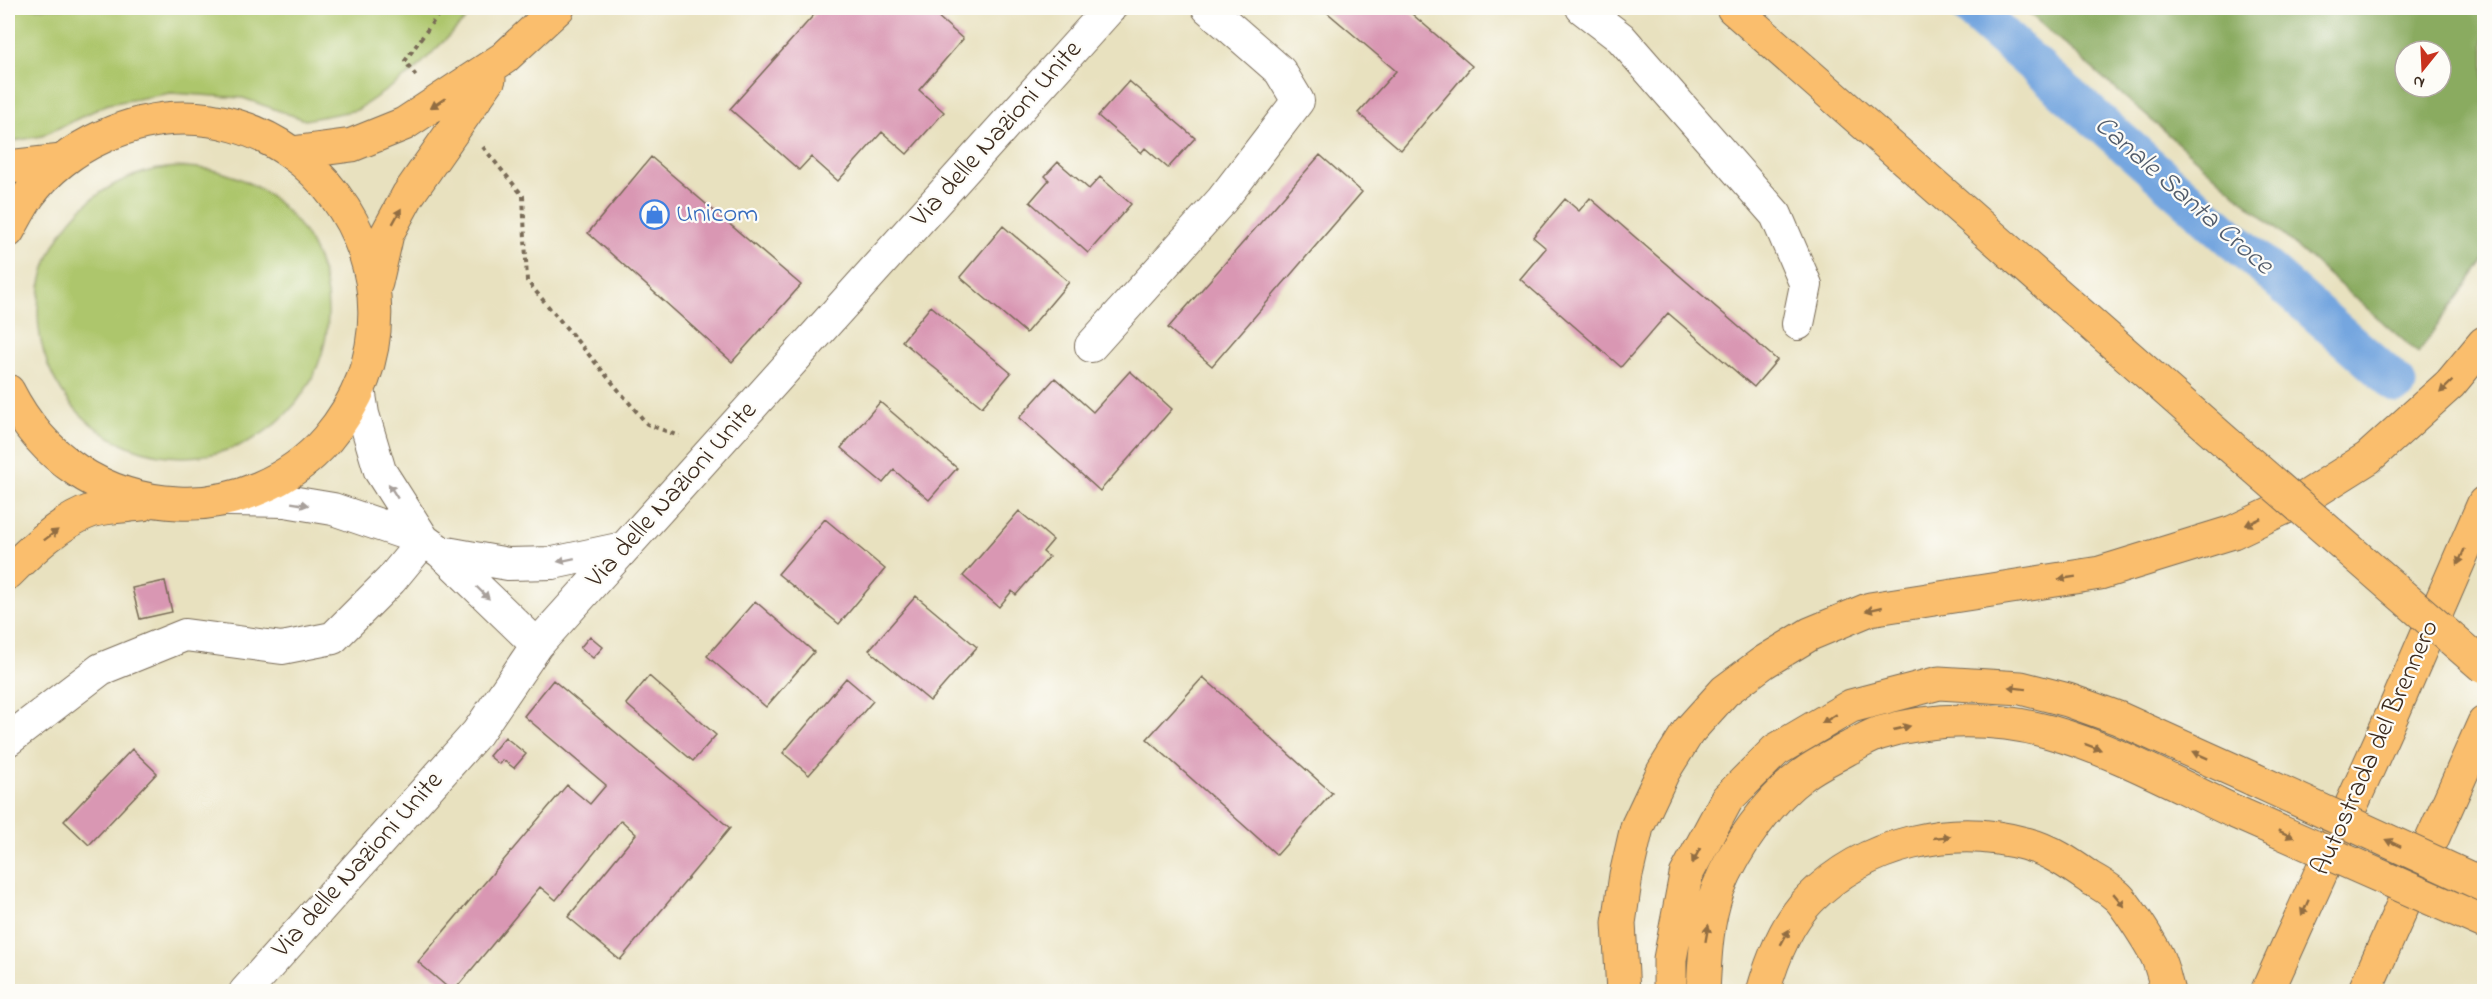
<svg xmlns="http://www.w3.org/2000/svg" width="2492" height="999" font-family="'Indie Flower',sans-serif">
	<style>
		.green { fill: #adc66c; stroke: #747845; stroke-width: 1.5 }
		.forest { fill: #8aab60; stroke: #626a3f; stroke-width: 1.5; fill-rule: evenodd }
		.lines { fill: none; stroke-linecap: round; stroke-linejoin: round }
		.canal { stroke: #74a6df; stroke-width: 39 }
		.building { fill: #d997b3 }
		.minor-casing { stroke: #786a56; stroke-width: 34 }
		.primary-casing { stroke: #786a56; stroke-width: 35 }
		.motorway-casing { stroke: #786a56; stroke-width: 35 }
		.path { stroke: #786a56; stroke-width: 4; stroke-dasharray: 4.5 4.5; stroke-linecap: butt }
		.minor { stroke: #fff; stroke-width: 32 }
		.primary { stroke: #fabe6d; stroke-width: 33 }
		.motorway { stroke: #fabe6d; stroke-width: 33 }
		.primary-bridge-casing { stroke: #786a56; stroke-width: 35; stroke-linecap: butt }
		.motorway-bridge-casing { stroke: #786a56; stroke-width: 35; stroke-linecap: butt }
		.primary-bridge { stroke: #fabe6d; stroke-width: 33 }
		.motorway-bridge { stroke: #fabe6d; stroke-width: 33 }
		.oneway { fill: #916d42 }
		.oneway2 { fill: #a79f9a }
		.labels { text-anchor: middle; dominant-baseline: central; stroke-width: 4.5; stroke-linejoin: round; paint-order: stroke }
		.street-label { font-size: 27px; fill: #3b2a1e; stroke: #fdfcf7 }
		.shop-label { font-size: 27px; fill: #366cbe; stroke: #fdfcf7; text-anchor: start }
		.water-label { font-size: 28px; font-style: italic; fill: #525c6b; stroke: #fdfcf7 }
	</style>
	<rect width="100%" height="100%" fill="#fdfcf7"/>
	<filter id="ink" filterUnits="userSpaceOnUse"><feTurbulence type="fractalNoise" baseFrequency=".0167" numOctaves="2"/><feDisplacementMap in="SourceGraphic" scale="12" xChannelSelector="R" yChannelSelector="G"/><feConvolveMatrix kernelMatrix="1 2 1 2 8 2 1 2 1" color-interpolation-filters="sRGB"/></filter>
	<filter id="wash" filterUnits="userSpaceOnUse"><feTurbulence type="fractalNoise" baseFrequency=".008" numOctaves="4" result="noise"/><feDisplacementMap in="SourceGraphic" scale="24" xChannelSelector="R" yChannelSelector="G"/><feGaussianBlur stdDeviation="1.35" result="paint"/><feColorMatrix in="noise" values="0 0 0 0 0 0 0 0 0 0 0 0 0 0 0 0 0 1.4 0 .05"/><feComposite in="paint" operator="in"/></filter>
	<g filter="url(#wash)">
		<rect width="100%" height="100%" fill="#e8e1bf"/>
		<path class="green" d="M 8,8 L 477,8 L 413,72 L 357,110 L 305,120 L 243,98 L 171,93 L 108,104 L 42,136 L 8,142 Z
			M38 312a145 145 0 1 1 290 0a145 145 0 1 1-290 0Z"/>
		<path class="forest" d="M 2023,8 L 2484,8 L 2484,260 L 2418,353 ZM 2405,51 L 2441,51 L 2441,87 L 2405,87 Z"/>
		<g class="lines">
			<path class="canal" d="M 1970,8 L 2397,384"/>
		</g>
		<g id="blocks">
			<path class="building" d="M 820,8 L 942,8 L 936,15 L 963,39 L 919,90 L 944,112 L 907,154 L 882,132 L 838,181 L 811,157 L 799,170 L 730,109 Z
				M 1322,8 L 1405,8 L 1472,66 L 1401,150 L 1358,113 L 1396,71 Z
				M 1129,81 L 1195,138 L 1168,168 L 1145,148 L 1141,153 L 1098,116 Z
				M 1320,155 L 1362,192 L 1212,366 L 1168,328 Z
				M 651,157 L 801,285 L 732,362 L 588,233 Z
				M 1058,162 L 1089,189 L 1100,177 L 1131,204 L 1088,253 L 1030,202 L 1049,180 L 1045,176 Z
				M 1590,198 L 1777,360 L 1754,387 L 1668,313 L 1621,367 L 1520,279 L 1546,248 L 1533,237 L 1565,199 L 1579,211 Z
				M 1003,226 L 1069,282 L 1026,333 L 960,277 Z
				M 931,306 L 1011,373 L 982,407 L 902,341 Z
				M 1130,371 L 1172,409 L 1100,491 L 1019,418 L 1055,378 L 1093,412 Z
				M 880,402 L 957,468 L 929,500 L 894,470 L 883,483 L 841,448 Z
				M 1019,511 L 1053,540 L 1043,552 L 1049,557 L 1016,595 L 1012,591 L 999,607 L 963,576 Z
				M 825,519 L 885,569 L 839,624 L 778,574 Z
				M 165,581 L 172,612 L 140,619 L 132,588 Z
				M 916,596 L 977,647 L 930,701 L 869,650 Z
				M 755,601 L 814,652 L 766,707 L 707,656 Z
				M 590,636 L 603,647 L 593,658 L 580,648 Z
				M 649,676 L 716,735 L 693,761 L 626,704 Z
				M 1203,677 L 1332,793 L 1277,855 L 1147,739 Z
				M 846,678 L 873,701 L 809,775 L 783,753 Z
				M 553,680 L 730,828 L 620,960 L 568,917 L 636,834 L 621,820 L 556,900 L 540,887 L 453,992 L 418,962 L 567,785 L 590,804 L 606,785 L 524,716 Z
				M 505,737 L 526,754 L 514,768 L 503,760 L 499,764 L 489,756 Z
				M 132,749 L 157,773 L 89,845 L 64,821 Z"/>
		</g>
	</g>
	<g filter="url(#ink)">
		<use href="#blocks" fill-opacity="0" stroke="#786a56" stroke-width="1.5"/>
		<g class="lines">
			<defs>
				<path id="minor" d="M 1582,8 L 1621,38 L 1776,215 L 1806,285 L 1798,324
					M 1091,346 L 1222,200 L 1298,101 L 1280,71 L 1208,8
					M 359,389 L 363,414 L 380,471 L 424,540
					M 229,500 L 285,501 L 333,509 L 424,540 L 441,552 L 537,645
					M 441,552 L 508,564 L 553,563 L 623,548
					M 8,740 L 101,669 L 185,635 L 282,648 L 333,638 L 391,580 L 424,540
					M 245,992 L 477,733 L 537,645 L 1110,8"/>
				<path id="primary" d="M 1733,8 L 2229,445
					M 292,153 L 352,145 L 404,124 L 504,58 L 558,8
					M 8,167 L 62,161
					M 8,231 C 15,219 21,206 29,195 C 47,170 75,149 102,137 C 290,51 461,280 327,439 C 291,481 233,506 178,503 C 102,499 42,458 8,391
					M 376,283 L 387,234 L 408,195 L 489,79
					M 8,573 C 30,551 61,521 91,511 C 107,506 127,506 143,504"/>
				<path id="motorway" d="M 1623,992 L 1619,923 L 1626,875 L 1637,827 L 1663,772 L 1688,732 L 1725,691 L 1764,662 L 1810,634 L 1870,609 L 2100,573 L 2233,532 L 2303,499 L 2368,458 L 2450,384 L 2484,343
					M 1670,992 L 1670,959 L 1686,875 L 1727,799 L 1776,750 L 1851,706 L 1939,683 L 2021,688 L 2068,700 L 2118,718 L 2253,779
					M 1703,992 C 1705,957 1706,922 1718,889 C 1734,849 1769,799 1804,774 C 1817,764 1833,757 1847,749 C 1858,744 1869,736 1880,733 C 1934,717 1995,717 2050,732 C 2114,750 2173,783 2233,811
					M 1763,992 C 1772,960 1786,923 1810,899 C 1865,843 1952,823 2026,844 C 2050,850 2070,864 2090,878 C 2099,883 2109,889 2117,896 C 2126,904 2155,949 2159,961 C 2163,971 2165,981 2168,992
					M 2267,992 L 2393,713 L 2484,503
					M 2364,992 L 2484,723"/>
			</defs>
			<use href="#minor" class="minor-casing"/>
			<use href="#primary" class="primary-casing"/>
			<use href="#motorway" class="motorway-casing"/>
			<path class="path" d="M 416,76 L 405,61 L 443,8
				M 483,147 L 523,196 L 527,281 L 647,424 L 679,436"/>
			<use href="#minor" class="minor"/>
			<use href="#primary" class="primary"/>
			<use href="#motorway" class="motorway"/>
			<defs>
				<path id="primary-bridge" d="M 2229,445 L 2484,667"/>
				<path id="motorway-bridge" d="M 2253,779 L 2484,885
					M 2233,811 L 2484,922"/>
			</defs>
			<use href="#primary-bridge" class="primary-bridge-casing"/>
			<use href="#motorway-bridge" class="motorway-bridge-casing"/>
			<use href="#primary-bridge" class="primary-bridge"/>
			<use href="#motorway-bridge" class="motorway-bridge"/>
		</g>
		<defs><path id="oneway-solid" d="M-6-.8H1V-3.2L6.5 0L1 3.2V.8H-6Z" transform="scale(1.5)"/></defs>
		<g class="oneway">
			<use href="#oneway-solid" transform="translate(438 103) rotate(147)"/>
			<use href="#oneway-solid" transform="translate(397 216) rotate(-61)"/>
			<use href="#oneway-solid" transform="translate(2446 387) rotate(136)"/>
			<use href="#oneway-solid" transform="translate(2253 522) rotate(155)"/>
			<use href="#oneway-solid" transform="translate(51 535) rotate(-37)"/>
			<use href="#oneway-solid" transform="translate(2461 557) rotate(114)"/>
			<use href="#oneway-solid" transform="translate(2067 578) rotate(171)"/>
			<use href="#oneway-solid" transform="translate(1874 609) rotate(167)"/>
			<use href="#oneway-solid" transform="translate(2017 688) rotate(-173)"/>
			<use href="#oneway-solid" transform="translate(1829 719) rotate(149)"/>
			<use href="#oneway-solid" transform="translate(1902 728) rotate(-13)"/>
			<use href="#oneway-solid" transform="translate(2093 747) rotate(20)"/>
			<use href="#oneway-solid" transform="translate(2200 755) rotate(-156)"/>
			<use href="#oneway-solid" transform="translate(2286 834) rotate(24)"/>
			<use href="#oneway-solid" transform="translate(1942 837) rotate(-6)"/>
			<use href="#oneway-solid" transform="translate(2393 843) rotate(-155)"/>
			<use href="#oneway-solid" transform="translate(1696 856) rotate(118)"/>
			<use href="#oneway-solid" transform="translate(2119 900) rotate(50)"/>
			<use href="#oneway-solid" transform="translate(2305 908) rotate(114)"/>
			<use href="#oneway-solid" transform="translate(1707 933) rotate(-80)"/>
			<use href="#oneway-solid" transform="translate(1785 937) rotate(-61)"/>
		</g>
		<g class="oneway2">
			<use href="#oneway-solid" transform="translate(393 491) rotate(-122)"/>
			<use href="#oneway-solid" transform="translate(300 504) rotate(9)"/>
			<use href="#oneway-solid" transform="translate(566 560) rotate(168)"/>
			<use href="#oneway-solid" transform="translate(483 593) rotate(44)"/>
		</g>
	</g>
	<defs>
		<symbol id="shop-ring" viewBox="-11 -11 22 22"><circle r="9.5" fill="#fdfcf7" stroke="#3f7fe0" stroke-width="1.5"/><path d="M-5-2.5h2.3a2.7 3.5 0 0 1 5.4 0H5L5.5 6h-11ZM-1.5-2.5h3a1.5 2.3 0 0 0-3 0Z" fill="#3f7fe0"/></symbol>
	</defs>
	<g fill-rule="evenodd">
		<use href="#shop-ring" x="638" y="198" width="33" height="33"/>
	</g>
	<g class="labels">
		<g class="street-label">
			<text transform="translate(997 134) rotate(-48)">Via delle Nazioni Unite</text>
			<text transform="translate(672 495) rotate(-48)">Via delle Nazioni Unite</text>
			<text transform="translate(2376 748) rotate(-66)">Autostrada del Brennero</text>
			<text transform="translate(358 865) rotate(-48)">Via delle Nazioni Unite</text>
		</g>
		<g class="shop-label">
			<text x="676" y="214">Unicom</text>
		</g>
		<g class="water-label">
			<text transform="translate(2183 196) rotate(41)">Canale Santa Croce</text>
		</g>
	</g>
	<rect width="2492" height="999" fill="none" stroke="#fdfcf7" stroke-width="30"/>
	<g transform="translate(2423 69) rotate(198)"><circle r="28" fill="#fdfcf7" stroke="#afa8a0" stroke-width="1.5"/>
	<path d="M0-4.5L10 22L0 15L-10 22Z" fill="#c8321e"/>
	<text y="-9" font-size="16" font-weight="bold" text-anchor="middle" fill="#3b2a1e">N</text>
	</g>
</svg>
